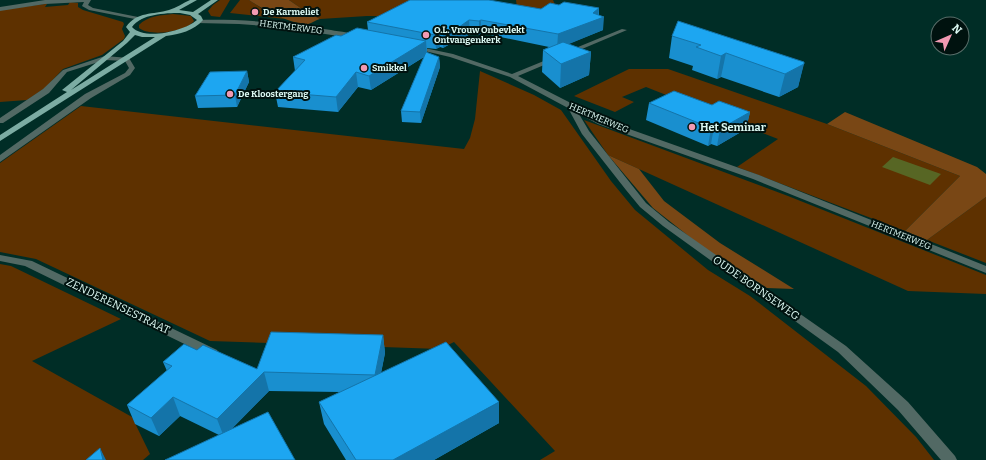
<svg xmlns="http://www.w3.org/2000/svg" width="986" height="460" font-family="Bitter,serif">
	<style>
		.green { fill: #5e3100 }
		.forest { fill: #794715 }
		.water { fill: #576624 }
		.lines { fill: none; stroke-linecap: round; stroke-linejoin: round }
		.minor { fill: #526964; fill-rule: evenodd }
		.major { fill: #7caca3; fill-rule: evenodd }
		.wall { fill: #198fcf }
		.shaded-wall { fill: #1474a9 }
		.building { fill: #1da6f1; stroke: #1474a9 }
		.poi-dot { fill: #f19ab3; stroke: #00120f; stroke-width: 1.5 }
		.labels { text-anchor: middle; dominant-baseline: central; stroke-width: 4; stroke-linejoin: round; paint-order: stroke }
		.far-poi-label { font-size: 9px; font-weight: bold; fill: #dcf9f3; stroke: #00120f; text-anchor: start }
		.far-street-label { font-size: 9px; fill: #dcf9f3; stroke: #00120f }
		.poi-label { font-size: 11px; font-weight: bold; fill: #dcf9f3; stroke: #00120f; text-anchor: start }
		.street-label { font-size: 11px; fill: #dcf9f3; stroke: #00120f }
	</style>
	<rect width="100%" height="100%" fill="#002d26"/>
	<path class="green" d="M 220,0 L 230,0 L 220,17 L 211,16 L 208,11 L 213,5 Z
		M 240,0 L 249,0 L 261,8 L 285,19 L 230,13 Z
		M 289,0 L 428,0 L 387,16 L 367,16 L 320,19 L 305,11 Z
		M 516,0 L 553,0 L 556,7 L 518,15 Z
		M 70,2 L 78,3 L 78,7 L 83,10 L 123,22 L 124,24 L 122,29 L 125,36 L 124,39 L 102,55 L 63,69 L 45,88 L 27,100 L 0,102 L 0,10 L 45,4 L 47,4 L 45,7 L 68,5 Z
		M 173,14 L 191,16 L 194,21 C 186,32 150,37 139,28 L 139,25 C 147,16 162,15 173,14 Z
		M 629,69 L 668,69 L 827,124 L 960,176 L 905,231 L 737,167 L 778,139 L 646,87 L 622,97 L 634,102 L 615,112 L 574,96 Z
		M 480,71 L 534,95 L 561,110 L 611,181 L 635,210 L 708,270 L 750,296 L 866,386 L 916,437 L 934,460 L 540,460 L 555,451 L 454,342 L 440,349 L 210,341 L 36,259 L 0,252 L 0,163 L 81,106 L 464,149 L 470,138 L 475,119 Z
		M 584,120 L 788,196 L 986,275 L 986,294 L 908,291 L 608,155 Z
		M 986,197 L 986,263 L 927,240 Z
		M 0,264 L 11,266 L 121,319 L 32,361 L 132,417 L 150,454 L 143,460 L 0,460 Z"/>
	<path class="forest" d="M 249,0 L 289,0 L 305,11 L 320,19 C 316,20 312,23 308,24 C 292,25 262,9 249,0 Z
		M 845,112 L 977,167 L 986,174 L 986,197 L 927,240 L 905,231 L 960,176 L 827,124 Z
		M 608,155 L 639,169 L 664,201 L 720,243 L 794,289 L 767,288 L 705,249 L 653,208 Z"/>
	<path class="water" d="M 893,157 L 941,174 L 930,185 L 882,167 Z"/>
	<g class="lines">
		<path class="minor" d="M 45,0 L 91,0 L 88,5 L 93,8 L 143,18 L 140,20 L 89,10 L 82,6 L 84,2 L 45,4 L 0,11 L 0,7 Z
			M 199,20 C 244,19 287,23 331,30 C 340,32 354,32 361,37 L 358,39 L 279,27 L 239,24 L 197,23 L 196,22 Z
			M 622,29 L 627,30 L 518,76 L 604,120 L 759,175 L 986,266 L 986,273 L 753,179 L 598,124 L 579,114 L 589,131 L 646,203 L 669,222 L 846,346 L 908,402 L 955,456 L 957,460 L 941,460 L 898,410 L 838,352 L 663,226 L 640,207 L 626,190 L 582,134 L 568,108 L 510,77 L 450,57 L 412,48 L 415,46 L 453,54 L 512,74 Z
			M 105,56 L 129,58 L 135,68 L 130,75 L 91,98 L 0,162 L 0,155 L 85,94 L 125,73 L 129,68 L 125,61 L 105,60 L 67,72 L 49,93 L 3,123 L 0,123 L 0,118 L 43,89 L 63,70 Z
			M 0,255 L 32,261 L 217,350 L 219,353 L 217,356 L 213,357 L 209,356 L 25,266 L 0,261 Z"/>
		<path class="major" d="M 190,0 L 197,0 L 179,10 L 193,12 L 211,0 L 218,0 L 198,14 L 201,16 L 203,20 C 194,31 179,34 166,36 L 0,141 L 0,135 L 67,92 L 62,90 L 123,41 L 130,32 L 126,27 C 137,11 153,15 169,10 C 176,8 183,3 190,0 ZM 180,13 L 190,15 L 197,20 C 184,31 145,41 132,27 C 141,14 165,13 180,13 ZM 135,35 L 142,37 L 155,37 L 71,90 L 127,43 Z"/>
	</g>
	<path class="wall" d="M 559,5 L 599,8 L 599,15 L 603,30 L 568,44 L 591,52 L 589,75 L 560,88 L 542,72 L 543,50 L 549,47 L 481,33 L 479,35 L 470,34 L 455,44 L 450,44 L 443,48 L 440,47 L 436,49 L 427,48 L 427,53 L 439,57 L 440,67 L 421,123 L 402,122 L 401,111 L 424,57 L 371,90 L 358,87 L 338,112 L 278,107 L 275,92 L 295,71 L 293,57 L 341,36 L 368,30 L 367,22 L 541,9 Z
		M 672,36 L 804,62 L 798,87 L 779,97 L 721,77 L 717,79 L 692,70 L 693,66 L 669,58 Z
		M 247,71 L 249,82 L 237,107 L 198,108 L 195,96 Z
		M 649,103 L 712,105 L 750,112 L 746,129 L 717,146 L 711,144 L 708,146 L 646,120 Z
		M 383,335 L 385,353 L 381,373 L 499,423 L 434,460 L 346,460 L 324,424 L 319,402 L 340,392 L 269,391 L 232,428 L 219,435 L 180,416 L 159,436 L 135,424 L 127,405 L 167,371 L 163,362 L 197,350 L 257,369 Z"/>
	<path class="shaded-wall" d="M 599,8 L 598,19 L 604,17 L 603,30 L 557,49 L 558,34 Z
		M 469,20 L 470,34 L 455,44 L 450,44 L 443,48 L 443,34 Z
		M 481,20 L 481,33 L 479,35 L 479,21 Z
		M 439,33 L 440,47 L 436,49 L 435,35 Z
		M 426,41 L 427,55 L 371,90 L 369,76 Z
		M 591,52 L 589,75 L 560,88 L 561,64 Z
		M 726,53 L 721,77 L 717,79 L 721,56 Z
		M 439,57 L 440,67 L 421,123 L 420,112 Z
		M 804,64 L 798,87 L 779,97 L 785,74 Z
		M 247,71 L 249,82 L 237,107 L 235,95 Z
		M 356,72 L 358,87 L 338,112 L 336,97 Z
		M 750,112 L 746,129 L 717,146 L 720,129 Z
		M 714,127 L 711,144 L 708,146 L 711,128 Z
		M 383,335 L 385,353 L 377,393 L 375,375 Z
		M 264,372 L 269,391 L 224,437 L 217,419 Z
		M 173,397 L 180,416 L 159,436 L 151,418 Z
		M 499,402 L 499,423 L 434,460 L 393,460 Z
		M 100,448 L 106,460 L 103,460 Z"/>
	<path class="building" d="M 410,0 L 489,0 L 541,9 L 550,3 L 559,5 L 564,2 L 599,8 L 593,13 L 604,17 L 558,34 L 481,20 L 479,21 L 469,20 L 455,30 L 449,30 L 443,34 L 439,33 L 435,35 L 367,22 Z
		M 678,21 L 804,62 L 804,64 L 785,74 L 726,53 L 721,56 L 696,47 L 701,45 L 672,36 Z
		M 357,28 L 426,41 L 369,76 L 356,72 L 336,97 L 275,92 L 305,60 L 293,57 L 336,35 L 341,36 Z
		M 563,42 L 591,52 L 561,64 L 543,50 Z
		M 426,52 L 439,57 L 420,112 L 401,111 Z
		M 247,71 L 235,95 L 195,96 L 210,72 Z
		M 674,91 L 712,105 L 719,101 L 750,112 L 720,129 L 714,127 L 711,128 L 649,103 Z
		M 271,332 L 383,335 L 375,375 L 264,372 L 217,419 L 173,397 L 151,418 L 127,405 L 172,366 L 163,362 L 184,344 L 197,350 L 203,345 L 257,369 Z
		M 446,342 L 499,402 L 393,460 L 356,460 L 319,402 Z
		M 268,412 L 295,460 L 165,460 Z
		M 100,448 L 103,460 L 86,460 Z"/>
	<g class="poi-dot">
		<circle cx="255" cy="12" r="4"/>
		<circle cx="426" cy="35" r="4"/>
		<circle cx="364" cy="68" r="4"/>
		<circle cx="230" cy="94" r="4"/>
		<circle cx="692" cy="127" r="4"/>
	</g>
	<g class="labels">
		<g class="far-poi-label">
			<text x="263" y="12">De Karmeliet</text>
			<text x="434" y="30">O.L. Vrouw Onbevlekt<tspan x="434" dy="10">Ontvangenkerk</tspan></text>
			<text x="372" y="68">Smikkel</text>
			<text x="238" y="94">De Kloostergang</text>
		</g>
		<g class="far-street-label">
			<text transform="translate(291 27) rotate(7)">HERTMERWEG</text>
			<text transform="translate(599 118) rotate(23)">HERTMERWEG</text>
			<text transform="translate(901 235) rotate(22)">HERTMERWEG</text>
		</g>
		<g class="poi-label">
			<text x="700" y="127">Het Seminar</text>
		</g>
		<g class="street-label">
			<text transform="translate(756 288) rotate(35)">OUDE BORNSEWEG</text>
			<text transform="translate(118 306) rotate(26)">ZENDERENSESTRAAT</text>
		</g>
	</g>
	<g transform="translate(950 36) rotate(45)"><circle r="19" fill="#00120f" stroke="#586e6a"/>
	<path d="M0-3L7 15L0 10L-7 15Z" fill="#f19ab3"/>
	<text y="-6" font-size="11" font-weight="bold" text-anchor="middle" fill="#dcf9f3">N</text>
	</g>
</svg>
